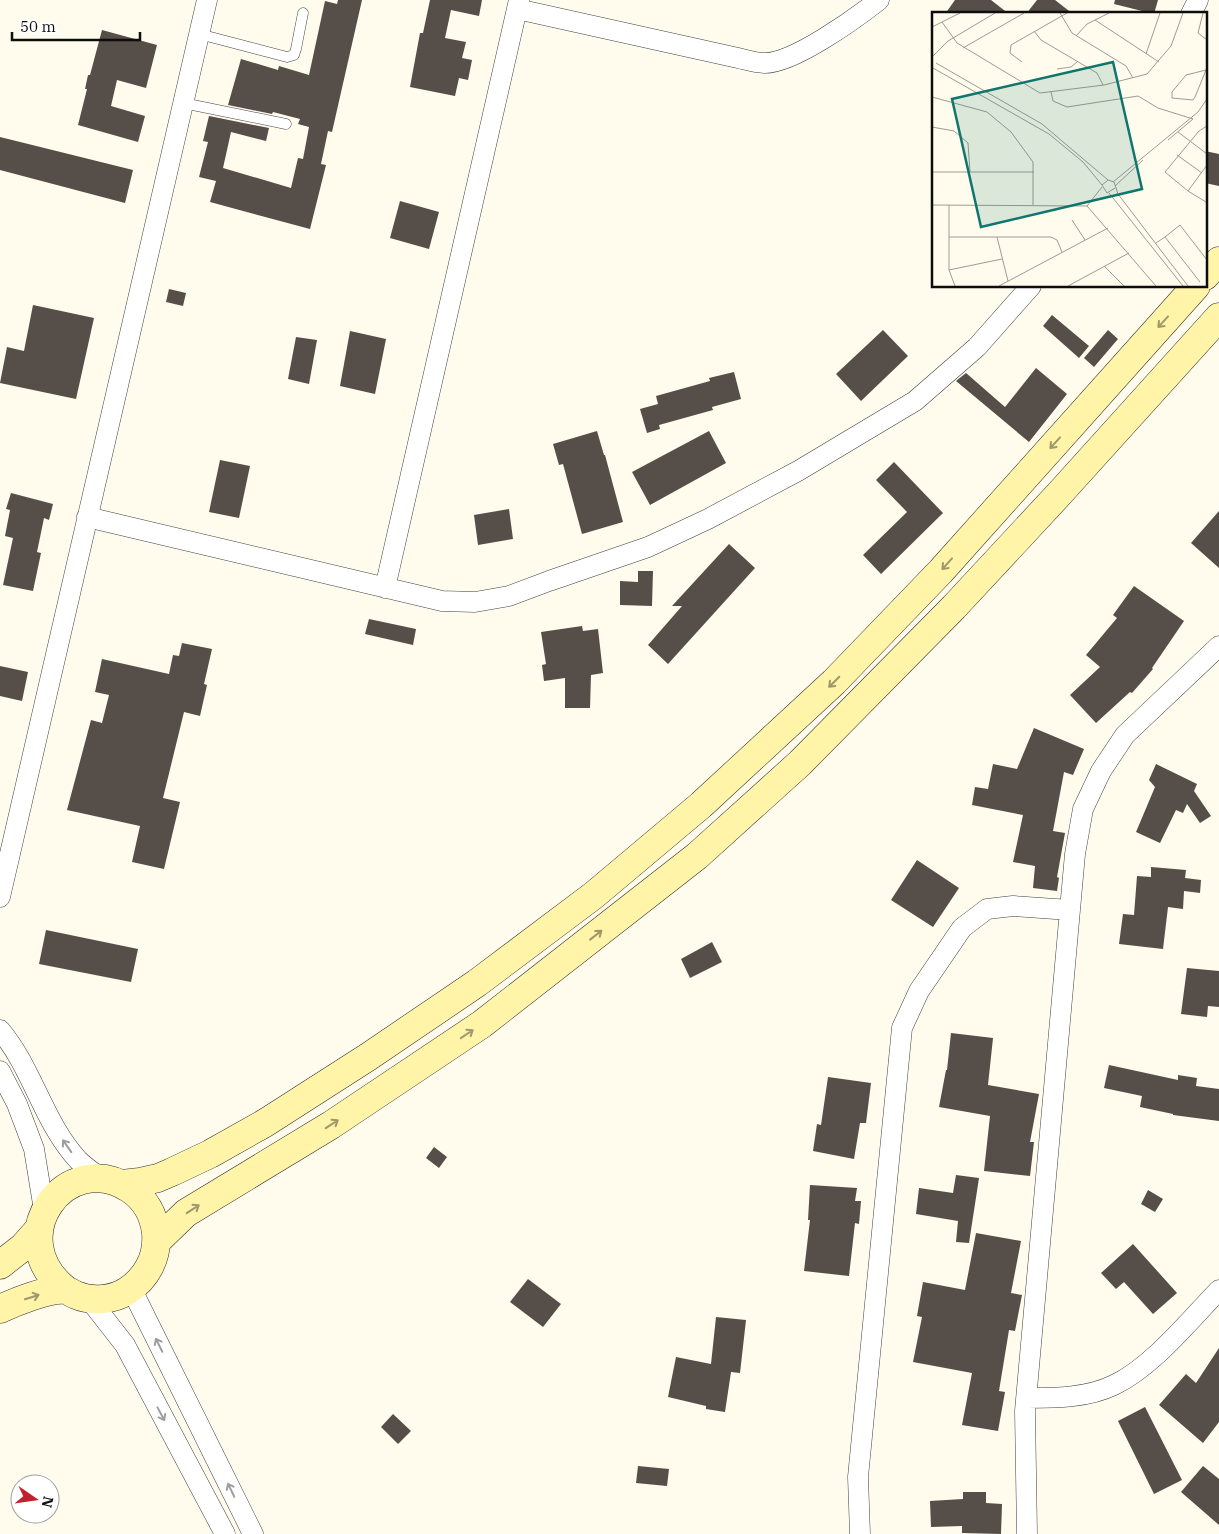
<svg xmlns="http://www.w3.org/2000/svg" width="1219" height="1534" font-family="'IBM Plex Serif',serif">
	<style>
		.building { fill: #564e49 }
		.lines { fill: none; stroke-linecap: round; stroke-linejoin: round }
		.service-casing { stroke: #404040; stroke-width: 11 }
		.minor-casing { stroke: #404040; stroke-width: 21 }
		.secondary-casing { stroke: #2f2f2f; stroke-width: 29 }
		.service { stroke: #fff; stroke-width: 10 }
		.minor { stroke: #fff; stroke-width: 20 }
		.secondary { stroke: #fff4a8; stroke-width: 28 }
		.oneway { stroke: #9e986a }
		.oneway2 { stroke: #9e9e9e }
		.inset-road { fill: none; stroke: #9e9c93; stroke-width: 1 }
		.view { fill: #0f766e; fill-opacity: 0.15; stroke: #0f766e; stroke-width: 2.5 }
		.inset-edge { fill: none; stroke: #0d0d0d; stroke-width: 2.5 }
	</style>
	<rect width="100%" height="100%" fill="#fffbed"/>
	<path class="building" d="M 338,0 L 362,0 L 332,132 L 328,131 L 321,164 L 326,165 L 310,229 L 210,202 L 216,181 L 199,177 L 208,142 L 203,141 L 209,116 L 269,128 L 266,141 L 231,132 L 223,168 L 291,188 L 298,158 L 303,159 L 309,127 L 298,124 L 300,119 L 273,112 L 272,114 L 228,105 L 241,59 L 278,70 L 279,66 L 309,75 L 325,1 L 337,4 Z
		M 430,0 L 482,0 L 479,16 L 451,10 L 445,38 L 466,42 L 462,58 L 472,60 L 468,80 L 459,78 L 455,96 L 410,87 L 420,33 L 423,33 Z
		M 955,0 L 991,0 L 1009,14 L 945,14 Z
		M 1037,0 L 1055,0 L 1073,14 L 1026,14 Z
		M 1115,0 L 1158,0 L 1154,14 L 1114,4 Z
		M 102,30 L 157,45 L 146,88 L 117,80 L 111,106 L 145,116 L 138,142 L 78,125 L 87,89 L 85,89 L 88,75 L 90,75 Z
		M 0,137 L 133,170 L 125,203 L 0,170 Z
		M 1205,151 L 1219,154 L 1219,186 L 1205,183 Z
		M 400,201 L 439,212 L 429,249 L 390,238 Z
		M 169,289 L 186,293 L 183,306 L 166,302 Z
		M 33,305 L 94,318 L 76,399 L 0,383 L 7,347 L 24,351 Z
		M 1052,315 L 1089,346 L 1079,358 L 1043,326 Z
		M 883,330 L 908,356 L 861,401 L 836,374 Z
		M 1108,330 L 1118,339 L 1094,367 L 1084,358 Z
		M 350,331 L 386,339 L 375,394 L 340,386 Z
		M 296,337 L 317,340 L 309,384 L 288,379 Z
		M 1036,368 L 1067,394 L 1029,442 L 956,381 L 966,373 L 1005,407 Z
		M 734,372 L 741,399 L 712,407 L 713,410 L 659,425 L 660,429 L 647,433 L 640,409 L 658,404 L 656,396 L 710,381 L 709,378 Z
		M 597,431 L 604,455 L 605,455 L 623,522 L 582,534 L 563,464 L 559,465 L 553,444 Z
		M 709,431 L 726,463 L 650,505 L 632,472 Z
		M 220,460 L 250,466 L 239,518 L 209,512 Z
		M 894,462 L 943,513 L 881,574 L 863,555 L 907,512 L 876,480 Z
		M 11,493 L 53,504 L 49,520 L 44,518 L 37,552 L 41,553 L 33,591 L 3,585 L 13,538 L 5,536 L 10,510 L 6,509 Z
		M 509,509 L 513,539 L 478,545 L 474,515 Z
		M 1219,511 L 1219,568 L 1191,543 Z
		M 729,544 L 755,568 L 668,664 L 648,645 L 682,606 L 672,606 Z
		M 638,571 L 653,571 L 652,606 L 620,605 L 620,581 L 638,582 Z
		M 1134,586 L 1184,621 L 1152,668 L 1153,669 L 1132,693 L 1130,692 L 1096,723 L 1070,695 L 1100,667 L 1086,655 L 1117,618 L 1113,615 Z
		M 369,619 L 416,629 L 413,645 L 365,634 Z
		M 582,626 L 583,631 L 598,629 L 603,673 L 591,675 L 590,708 L 565,708 L 565,678 L 544,681 L 542,665 L 546,664 L 541,632 Z
		M 182,643 L 212,649 L 204,684 L 207,685 L 200,716 L 184,712 L 163,798 L 180,802 L 164,869 L 132,862 L 140,826 L 67,810 L 91,720 L 102,723 L 109,695 L 95,692 L 102,659 L 169,674 L 173,655 L 179,656 Z
		M 0,666 L 28,672 L 22,701 L 0,696 Z
		M 1034,728 L 1084,749 L 1073,775 L 1064,772 L 1053,831 L 1065,833 L 1057,877 L 1059,878 L 1057,891 L 1033,888 L 1035,866 L 1013,862 L 1023,815 L 972,805 L 975,787 L 988,789 L 993,764 L 1017,769 Z
		M 1156,764 L 1197,784 L 1194,791 L 1211,816 L 1200,823 L 1187,804 L 1183,813 L 1176,810 L 1160,843 L 1136,832 L 1155,787 L 1149,780 Z
		M 917,860 L 959,888 L 933,927 L 891,900 Z
		M 1151,867 L 1186,870 L 1185,878 L 1201,880 L 1200,893 L 1184,891 L 1183,909 L 1168,907 L 1163,949 L 1119,944 L 1123,914 L 1134,915 L 1137,876 L 1151,877 Z
		M 46,930 L 138,949 L 131,982 L 39,964 Z
		M 712,942 L 722,962 L 690,978 L 681,959 Z
		M 1187,968 L 1219,971 L 1219,1007 L 1208,1006 L 1207,1017 L 1181,1014 Z
		M 951,1033 L 993,1038 L 988,1085 L 1039,1094 L 1030,1142 L 1034,1142 L 1030,1176 L 984,1171 L 990,1116 L 939,1107 L 946,1070 L 947,1070 Z
		M 1109,1065 L 1178,1080 L 1178,1075 L 1197,1078 L 1196,1086 L 1219,1089 L 1219,1121 L 1173,1115 L 1173,1114 L 1140,1107 L 1142,1096 L 1104,1088 Z
		M 828,1077 L 871,1083 L 866,1123 L 860,1123 L 854,1159 L 813,1151 L 817,1124 L 821,1125 Z
		M 434,1147 L 447,1157 L 439,1168 L 426,1158 Z
		M 956,1175 L 979,1178 L 969,1243 L 956,1242 L 958,1221 L 916,1214 L 919,1188 L 953,1193 Z
		M 810,1185 L 857,1188 L 855,1201 L 861,1201 L 859,1224 L 855,1223 L 849,1276 L 804,1271 L 810,1220 L 808,1220 Z
		M 1148,1190 L 1163,1199 L 1155,1212 L 1141,1204 Z
		M 976,1233 L 1021,1241 L 1011,1293 L 1022,1295 L 1015,1331 L 1009,1330 L 999,1391 L 1005,1392 L 998,1431 L 962,1425 L 972,1373 L 913,1362 L 922,1317 L 917,1316 L 923,1282 L 965,1290 Z
		M 1133,1244 L 1177,1293 L 1153,1314 L 1124,1282 L 1116,1289 L 1101,1273 Z
		M 528,1279 L 561,1304 L 543,1327 L 510,1302 Z
		M 716,1317 L 746,1320 L 740,1373 L 731,1372 L 725,1412 L 706,1409 L 706,1406 L 668,1397 L 676,1357 L 711,1364 Z
		M 1219,1348 L 1219,1422 L 1203,1443 L 1159,1405 L 1186,1374 L 1196,1383 Z
		M 1145,1407 L 1182,1480 L 1154,1494 L 1118,1421 Z
		M 393,1414 L 411,1431 L 398,1444 L 381,1427 Z
		M 638,1466 L 669,1469 L 667,1486 L 636,1483 Z
		M 1203,1466 L 1219,1479 L 1219,1525 L 1181,1492 Z
		M 963,1492 L 986,1492 L 986,1503 L 1002,1504 L 1001,1534 L 962,1533 L 962,1526 L 931,1527 L 930,1501 L 963,1499 Z"/>
	<g class="lines">
		<defs>
			<path id="service" d="M 199,34 L 287,57 L 294,55 L 296,49 L 303,13
				M 183,103 L 286,124"/>
			<path id="minor" d="M 517,9 L 738,58 C 747,60 756,63 765,63 C 794,63 856,18 879,0
				M 1191,14 L 1198,0
				M 87,517 L 442,601 L 475,602 L 509,596 L 549,581 L 648,547 L 708,519 L 798,471 L 915,401 L 977,347 L 1031,286
				M 385,588 L 519,0
				M 0,897 L 207,0
				M 0,1030 C 33,1069 43,1122 78,1160 C 85,1167 94,1173 102,1179
				M 0,1071 L 17,1104 L 34,1149 L 44,1210
				M 131,1288 L 253,1534
				M 89,1299 L 125,1345 L 225,1534
				M 1027,1398 C 1056,1398 1087,1398 1114,1385 C 1152,1367 1189,1321 1219,1290
				M 860,1534 L 858,1477 L 902,1028 L 919,991 L 962,928 L 987,909 L 1013,906 L 1070,910
				M 1027,1534 L 1025,1411 L 1075,854 L 1083,809 L 1101,771 L 1125,735 L 1219,646"/>
			<path id="secondary" d="M 1205,276 L 1219,261
				M 122,1184 L 140,1182 L 158,1178 L 172,1172 L 210,1154 L 265,1123 L 368,1057 L 477,983 L 594,895 L 701,805 L 834,682 L 941,571 L 1196,286
				M 157,1241 L 186,1213 L 331,1125 L 482,1024 L 697,856 L 800,763 L 954,607 L 1060,493 L 1219,317
				M 0,1265 L 23,1247 L 38,1230
				M 0,1309 C 15,1302 49,1288 66,1290 C 69,1291 73,1294 76,1295 C 92,1302 113,1300 127,1291 C 147,1278 158,1257 156,1233 C 154,1215 145,1199 130,1189 C 66,1147 0,1238 66,1290"/>
		</defs>
		<use href="#service" class="service-casing"/>
		<use href="#minor" class="minor-casing"/>
		<use href="#secondary" class="secondary-casing"/>
		<use href="#service" class="service"/>
		<use href="#minor" class="minor"/>
		<use href="#secondary" class="secondary"/>
	</g>
	<defs><path id="oneway-shaft" d="M-6 0H5M1.5-3L5.5 0L1.5 3" fill="none" stroke-width="1.6" stroke-linecap="round" stroke-linejoin="round" transform="scale(1.25)"/></defs>
	<g class="oneway">
		<use href="#oneway-shaft" transform="translate(1163 322) rotate(132)"/>
		<use href="#oneway-shaft" transform="translate(1055 443) rotate(132)"/>
		<use href="#oneway-shaft" transform="translate(947 564) rotate(132)"/>
		<use href="#oneway-shaft" transform="translate(834 682) rotate(135)"/>
		<use href="#oneway-shaft" transform="translate(596 935) rotate(-38)"/>
		<use href="#oneway-shaft" transform="translate(467 1034) rotate(-34)"/>
		<use href="#oneway-shaft" transform="translate(332 1124) rotate(-33)"/>
		<use href="#oneway-shaft" transform="translate(193 1209) rotate(-33)"/>
		<use href="#oneway-shaft" transform="translate(32 1297) rotate(-17)"/>
	</g>
	<g class="oneway2">
		<use href="#oneway-shaft" transform="translate(67 1146) rotate(-125)"/>
		<use href="#oneway-shaft" transform="translate(159 1345) rotate(-116)"/>
		<use href="#oneway-shaft" transform="translate(161 1414) rotate(62)"/>
		<use href="#oneway-shaft" transform="translate(231 1490) rotate(-116)"/>
	</g>
	<g transform="translate(932 12)">
		<rect width="275" height="275" fill="#fffbed"/>
		<path class="inset-road" d="M 128,1 L 140,21 L 194,54 L 201,66M 271,1 L 266,21 L 275,28M 163,8 L 227,50M 10,10 L 25,31 L 108,81 L 172,73 L 215,62 L 239,34 L 251,1M 0,15 L 28,1M 102,19 L 109,28 L 165,61 L 171,73M 144,24 L 155,12 L 177,1M 31,36 L 92,1M 214,42 L 228,1M 0,45 L 16,29 L 63,1M 90,50 L 78,41 L 79,33 L 135,1M 4,51 L 110,112 L 176,168M 1,56 L 117,122 L 151,150 L 170,173M 125,57 L 139,55 L 145,50M 274,58 L 254,63 L 240,80 L 240,86 L 261,88 L 263,85 L 274,58 L 275,56M 119,80 L 121,89 L 135,95 L 206,84 L 226,96 L 261,107M 0,85 L 55,100 L 79,120 L 101,150 L 101,193M 275,114 L 267,119 L 233,160 L 256,179 L 275,153M 0,115 L 22,119 L 36,131 L 38,160M 246,120 L 275,142M 236,128 L 261,107M 245,143 L 270,161M 0,160 L 102,160M 181,170 L 266,100 L 275,87M 183,174 L 211,148M 183,176 L 175,181 L 170,173 L 176,168 L 182,170 L 186,182 L 256,274M 256,179 L 274,190M 177,181 L 251,274M 0,193 L 155,194 L 224,274M 17,193 L 17,258 L 23,274M 155,194 L 170,175M 140,208 L 153,228M 17,225 L 119,225 L 125,228 L 130,240M 65,225 L 76,269M 233,225 L 248,213 L 275,248M 224,231 L 233,225 L 268,270M 172,254 L 192,274M 17,258 L 70,247M 67,274 L 176,216M 136,274 L 197,241"/>
		<path class="view" d="M 181,50 L 210,177 L 49,215 L 20,87 Z"/>
		<rect width="275" height="275" class="inset-edge"/>
	</g>
	<g transform="translate(35 1499) rotate(103)"><circle r="24" fill="#ffffff" stroke="#9e9e9e"/>
	<path d="M0-4L9 19L0 12L-9 19Z" fill="#c2202a"/>
	<text y="-8" font-size="14" font-weight="bold" text-anchor="middle" fill="#0d0d0d">N</text>
	</g>
	<path d="M12 32v8h128v-8" fill="none" stroke="#0d0d0d" stroke-width="2.5"/>
	<text x="20" y="32" font-size="15" fill="#0d0d0d" stroke="#ffffff" stroke-width="4" paint-order="stroke">50 m</text>
</svg>
